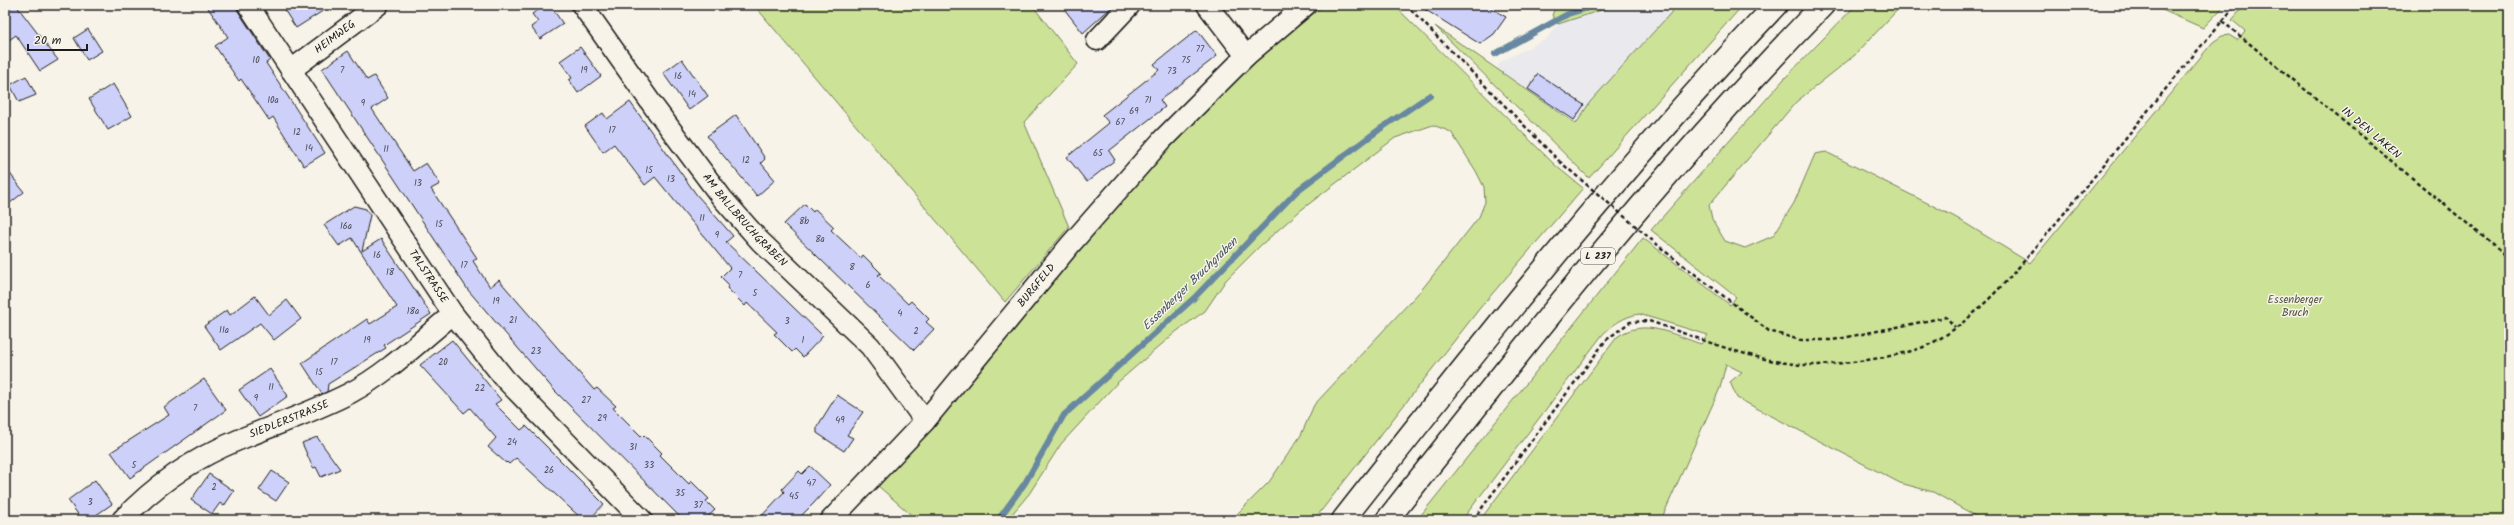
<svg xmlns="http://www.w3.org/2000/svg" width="2514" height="525" font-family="Kalam,sans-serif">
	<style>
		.built { fill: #eae9ed }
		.green { fill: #cce297; stroke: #747f5a }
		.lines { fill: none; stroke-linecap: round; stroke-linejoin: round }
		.stream { stroke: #6888a1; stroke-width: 6 }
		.building { fill: #cdd1f9; stroke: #1c1c1c }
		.street-casing { stroke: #1c1c1c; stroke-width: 23 }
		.highway-casing { stroke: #1c1c1c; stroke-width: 25 }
		.path { stroke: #1c1c1c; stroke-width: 2.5; stroke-dasharray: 4 3; stroke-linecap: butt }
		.street { stroke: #f7f3e8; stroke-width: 20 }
		.highway { stroke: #f7f3e8; stroke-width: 22 }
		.path-bridge { stroke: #1c1c1c; stroke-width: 2.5; stroke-dasharray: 4 3; stroke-linecap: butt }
		.labels { text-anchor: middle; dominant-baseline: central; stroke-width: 3; stroke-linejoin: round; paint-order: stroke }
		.number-label { font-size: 9px; fill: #484953 }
		.shield { fill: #f7f3e8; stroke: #5e5c59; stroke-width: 1 }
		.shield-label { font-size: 10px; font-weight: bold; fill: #1c1c1c }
		.street-label { font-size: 11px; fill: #1c1c1c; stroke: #f7f3e8 }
		.park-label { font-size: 11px; fill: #515741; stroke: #f7f3e8 }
		.water-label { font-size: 12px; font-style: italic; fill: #42525e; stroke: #f7f3e8 }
	</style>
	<rect width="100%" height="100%" fill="#f7f3e8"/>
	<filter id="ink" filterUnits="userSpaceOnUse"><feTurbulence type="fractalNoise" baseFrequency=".025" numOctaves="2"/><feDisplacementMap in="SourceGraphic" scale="8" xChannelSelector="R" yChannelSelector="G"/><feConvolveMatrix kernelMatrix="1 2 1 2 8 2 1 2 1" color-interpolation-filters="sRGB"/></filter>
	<g filter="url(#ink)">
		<path class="built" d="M 1617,5 L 1678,5 L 1590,102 L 1576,124 L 1497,69 L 1500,62 L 1546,39 L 1558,24 Z"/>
		<path class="green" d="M 754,5 L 1032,5 L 1078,64 L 1024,122 L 1069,227 L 1005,302 Z
			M 1324,5 L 1357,5 L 1360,8 L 1364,5 L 1394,5 L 1556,166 L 1583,188 L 1480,308 L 1314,520 L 1231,520 L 1269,482 L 1301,435 L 1314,405 L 1423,288 L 1479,217 L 1485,202 L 1484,187 L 1476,171 L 1451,132 L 1433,125 L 1395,138 L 1301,210 L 1261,245 L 1226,280 L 1205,311 L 1177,331 L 1117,383 L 1061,444 L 1029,494 L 1007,520 L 917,520 L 877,485 L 954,401 L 1084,245 L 1172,144 L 1256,61 Z
			M 1564,5 L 1617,5 L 1558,24 L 1552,15 L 1555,8 Z
			M 1678,5 L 1743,5 L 1589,178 L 1435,26 L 1576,124 L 1590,102 Z
			M 1856,5 L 1902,5 L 1855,55 L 1796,102 L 1709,205 L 1712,219 L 1725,241 L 1745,248 L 1773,236 L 1794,203 L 1815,154 L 1826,152 L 1955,217 L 2030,263 L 2213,42 L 2222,36 L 2229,35 L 2237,40 L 2245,31 L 2232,20 L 2245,5 L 2509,5 L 2509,520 L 1983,520 L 1933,492 L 1900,483 L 1737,398 L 1730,382 L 1742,372 L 1726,364 L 1720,388 L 1661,520 L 1480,520 L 1617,337 C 1644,317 1673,335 1701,344 L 1708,335 L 1639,314 C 1623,317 1614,324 1603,334 L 1462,520 L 1417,520 L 1643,238 L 1730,305 L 1736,297 L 1651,230 L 1784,79 Z
			M 2151,5 L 2225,5 L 2203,28 Z"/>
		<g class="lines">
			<path class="stream" d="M 1495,54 L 1568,14 L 1598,5
				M 998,520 L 1025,483 L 1064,415 L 1194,298 L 1298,190 L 1380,129 L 1430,95"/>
		</g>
		<path class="building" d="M 10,5 L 16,5 L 58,60 L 40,71 L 16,35 L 5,43 L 5,9 Z
			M 206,5 L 237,5 L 238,11 L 270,60 L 266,63 L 325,153 L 304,166 L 273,117 L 269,120 L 241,79 L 239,81 L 215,46 L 228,37 Z
			M 281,5 L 332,5 L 296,28 Z
			M 545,5 L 550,5 L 563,24 L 540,39 L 531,27 L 538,22 L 532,14 Z
			M 1061,5 L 1114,5 L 1083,33 Z
			M 1418,5 L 1486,5 L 1506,17 L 1494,34 L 1480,44 Z
			M 88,29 L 102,51 L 87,60 L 74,38 Z
			M 1197,30 L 1217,56 L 1160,100 L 1165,107 L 1109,151 L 1115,160 L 1087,182 L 1067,157 L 1109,123 L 1102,115 L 1159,70 L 1154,64 Z
			M 580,47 L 601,76 L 578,93 L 569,80 L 572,78 L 560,61 Z
			M 348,51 L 367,80 L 374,76 L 388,98 L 372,109 L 413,171 L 426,163 L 440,184 L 431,189 L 477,258 L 473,261 L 490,287 L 499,280 L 594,390 L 597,388 L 616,406 L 613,408 L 642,437 L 644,435 L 662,453 L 660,455 L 689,484 L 691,481 L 709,499 L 706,501 L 715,510 L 704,520 L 683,520 L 554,390 L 468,290 L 322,69 Z
			M 682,59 L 708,96 L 689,110 L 663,73 Z
			M 1538,74 L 1584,105 L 1574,120 L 1528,89 Z
			M 26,76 L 36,95 L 19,102 L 10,85 Z
			M 113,84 L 132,116 L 108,130 L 89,99 Z
			M 630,102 L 696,194 L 733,236 L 726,242 L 823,336 L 803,357 L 795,349 L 792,352 L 774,334 L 777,332 L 747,303 L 745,306 L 727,288 L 729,285 L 721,277 L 730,268 L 655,177 L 645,185 L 614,144 L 603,152 L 585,126 L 603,113 L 607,119 Z
			M 736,115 L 764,157 L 765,159 L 761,163 L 775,180 L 757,196 L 707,136 Z
			M 5,167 L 24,192 L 5,207 Z
			M 805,204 L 813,212 L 815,209 L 834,227 L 831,230 L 861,258 L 863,255 L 881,273 L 878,275 L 908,304 L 911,301 L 929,319 L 926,322 L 934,329 L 914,350 L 784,224 Z
			M 354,206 L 366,209 L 370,215 L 362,251 L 381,239 L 431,314 L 384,345 L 386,348 L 328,384 L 327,392 L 322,394 L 302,363 L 367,319 L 370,324 L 397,307 L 352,238 L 339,246 L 324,225 Z
			M 255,296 L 269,315 L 287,300 L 301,319 L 274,340 L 260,323 L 221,350 L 204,326 L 227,310 L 230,315 Z
			M 452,340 L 501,400 L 495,404 L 521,430 L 526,426 L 604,504 L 589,520 L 583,520 L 516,458 L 509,464 L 507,462 L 506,463 L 488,447 L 496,438 L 470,408 L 464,413 L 420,365 Z
			M 270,369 L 288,396 L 258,417 L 239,390 Z
			M 204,379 L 226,410 L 130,478 L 111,452 L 169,415 L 164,407 Z
			M 837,395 L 863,412 L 847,435 L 853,438 L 844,451 L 817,433 L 817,427 Z
			M 317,437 L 340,469 L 321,477 L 316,467 L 313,468 L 302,443 Z
			M 810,466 L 830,485 L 814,503 L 797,520 L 758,520 L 784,492 L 782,489 L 799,471 L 802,474 Z
			M 272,471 L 289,482 L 276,501 L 259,490 Z
			M 209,474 L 234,491 L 224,506 L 220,503 L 212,514 L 191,500 Z
			M 95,480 L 112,504 L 89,520 L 82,520 L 68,500 Z"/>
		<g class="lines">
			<defs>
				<g id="street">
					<path id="s1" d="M 248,5 L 453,314 L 505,379 L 642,520"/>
					<path id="s2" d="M 582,5 L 654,107 L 722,198 L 760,241 L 870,346 L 925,421"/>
					<path d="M 1207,5 L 1246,56"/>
					<path d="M 1097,40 L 1130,5"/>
					<path id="s3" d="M 291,70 L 378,5"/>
					<path id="s4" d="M 122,520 C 154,486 193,459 236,441 C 274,425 313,412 350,393 C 388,373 420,341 453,314"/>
					<path id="s5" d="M 831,520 L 925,421 L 1070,245 L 1163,139 L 1246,56 L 1306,5"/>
				</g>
				<path id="highway" d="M 1343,520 C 1482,343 1621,168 1776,5
					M 1387,520 C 1526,343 1666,166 1823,5"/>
			</defs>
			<use href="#street" class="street-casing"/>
			<use href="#highway" class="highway-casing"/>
			<path class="path" d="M 1406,5 L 1559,161
				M 2222,21 L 2509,258
				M 1666,252 L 1769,331 L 1800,340 L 1833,340 L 1946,317 L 1955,327
				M 1473,520 L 1606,340 L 1630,322 L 1649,321 C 1696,337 1755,362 1804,365 C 1832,366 1906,357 1930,344 C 1982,318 2033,250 2071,205 C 2126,138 2180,70 2236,5"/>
			<use href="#street" class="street"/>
			<use href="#highway" class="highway"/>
			<path class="path-bridge" d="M 1559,161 L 1666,252"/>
		</g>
	</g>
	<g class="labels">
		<g class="number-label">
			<text x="1200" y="49">77</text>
			<text x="256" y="60">10</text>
			<text x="1186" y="60">75</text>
			<text x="342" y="70">7</text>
			<text x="584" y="70">19</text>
			<text x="1172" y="71">73</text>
			<text x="678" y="76">16</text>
			<text x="692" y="94">14</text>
			<text x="273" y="100">10a</text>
			<text x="1148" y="100">71</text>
			<text x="363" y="103">9</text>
			<text x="1134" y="111">69</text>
			<text x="1120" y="122">67</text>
			<text x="612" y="130">17</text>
			<text x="297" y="132">12</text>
			<text x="309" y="148">14</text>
			<text x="386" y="149">11</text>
			<text x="1098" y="153">65</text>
			<text x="746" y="160">12</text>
			<text x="649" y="170">15</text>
			<text x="671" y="179">13</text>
			<text x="418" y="183">13</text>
			<text x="702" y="218">11</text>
			<text x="804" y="221">8b</text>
			<text x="439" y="224">15</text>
			<text x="346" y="226">16a</text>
			<text x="717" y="235">9</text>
			<text x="820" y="239">8a</text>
			<text x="377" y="255">16</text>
			<text x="464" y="265">17</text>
			<text x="852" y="267">8</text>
			<text x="390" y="272">18</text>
			<text x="740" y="275">7</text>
			<text x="868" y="285">6</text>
			<text x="755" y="293">5</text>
			<text x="496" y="301">19</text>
			<text x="413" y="311">18a</text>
			<text x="900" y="313">4</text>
			<text x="513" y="320">21</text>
			<text x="787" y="321">3</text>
			<text x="224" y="330">11a</text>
			<text x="916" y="331">2</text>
			<text x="367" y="340">19</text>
			<text x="803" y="340">1</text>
			<text x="536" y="351">23</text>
			<text x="334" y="362">17</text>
			<text x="443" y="362">20</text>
			<text x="319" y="372">15</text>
			<text x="271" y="387">11</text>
			<text x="480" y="388">22</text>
			<text x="256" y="398">9</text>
			<text x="586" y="400">27</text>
			<text x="195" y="408">7</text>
			<text x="602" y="418">29</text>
			<text x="840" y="420">49</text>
			<text x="512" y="442">24</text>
			<text x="633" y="447">31</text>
			<text x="134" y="465">5</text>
			<text x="649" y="465">33</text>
			<text x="549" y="470">26</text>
			<text x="811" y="483">47</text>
			<text x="214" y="487">2</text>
			<text x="680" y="493">35</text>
			<text x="794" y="496">45</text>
			<text x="90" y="502">3</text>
			<text x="698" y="505">37</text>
		</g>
		<rect class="shield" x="1581" y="248" width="34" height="16" rx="3"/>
		<g class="shield-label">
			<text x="1598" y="256">L 237</text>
		</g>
		<g class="street-label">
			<text stroke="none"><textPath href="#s3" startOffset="55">HEIMWEG</textPath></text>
			<text transform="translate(2371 133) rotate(40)">IN DEN LAKEN</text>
			<text stroke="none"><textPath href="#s2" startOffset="270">AM BALLBRUCHGRABEN</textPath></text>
			<text stroke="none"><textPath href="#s1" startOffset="326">TALSTRASSE</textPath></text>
			<text stroke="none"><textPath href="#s5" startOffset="312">BURGFELD</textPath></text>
			<text stroke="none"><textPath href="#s4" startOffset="197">SIEDLERSTRASSE</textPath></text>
		</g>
		<g class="park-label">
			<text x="2295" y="300">Essenberger<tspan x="2295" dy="13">Bruch</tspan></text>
		</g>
		<g class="water-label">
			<text transform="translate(1190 284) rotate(-44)">Essenberger Bruchgraben</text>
		</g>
	</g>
	<rect width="2514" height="525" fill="none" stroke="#f7f3e8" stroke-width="20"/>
	<rect x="10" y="10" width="2494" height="505" fill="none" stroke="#1c1c1c" stroke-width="1.5" filter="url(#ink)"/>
	<path d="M28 44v6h59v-6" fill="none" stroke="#1c1c1c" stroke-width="2"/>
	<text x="34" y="44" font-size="12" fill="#1c1c1c" stroke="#f7f3e8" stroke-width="3" paint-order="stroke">20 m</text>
</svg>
